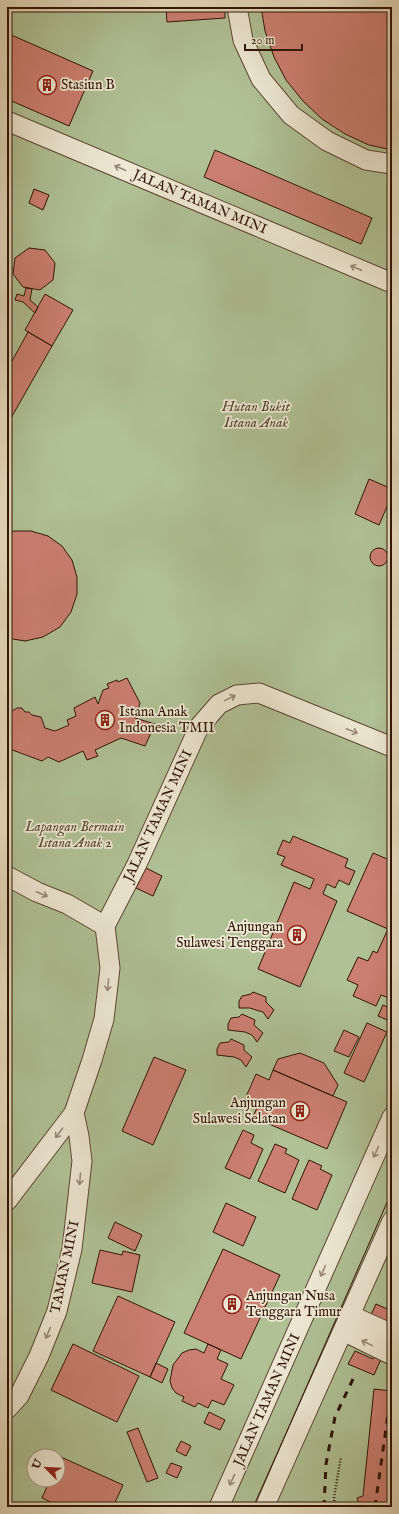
<svg xmlns="http://www.w3.org/2000/svg" width="399" height="1514" font-family="'IM FELL English',serif">
	<style>
		.green { fill: #afc195; stroke: #706a4e; fill-rule: evenodd }
		.building { fill: #cb7f71; stroke: #311406 }
		.lines { fill: none; stroke-linecap: round; stroke-linejoin: round }
		.minor-casing { stroke: #5e4634; stroke-width: 21 }
		.path { stroke: #311406; stroke-width: 2.5; stroke-dasharray: 1 2; stroke-linecap: butt }
		.minor { stroke: #eee8d4; stroke-width: 19 }
		.tram { stroke: #311406; stroke-width: 1 }
		.rail { stroke: #311406; stroke-width: 3; stroke-dasharray: 7 7; stroke-linecap: butt }
		.oneway { stroke: #998977 }
		.labels { text-anchor: middle; dominant-baseline: central; stroke-width: 3.5; stroke-linejoin: round; paint-order: stroke }
		.poi-label { font-size: 14px; fill: #311406; stroke: #eee8d4; text-anchor: start }
		.street-label { font-size: 14px; fill: #311406; stroke: #eee8d4 }
		.park-label { font-size: 14px; font-style: italic; fill: #574831; stroke: #eee8d4 }
	</style>
	<rect width="100%" height="100%" fill="#e5dbbd"/>
	<filter id="stains"><feTurbulence type="fractalNoise" baseFrequency=".005" numOctaves="4"/><feColorMatrix values="0 0 0 0 .2 0 0 0 0 .09 0 0 0 0 .02 0 0 0 .5 -.17"/></filter>
	<radialGradient id="worn" r=".72"><stop offset=".6" stop-color="#630" stop-opacity="0"/><stop offset="1" stop-color="#630" stop-opacity=".3"/></radialGradient>
	<path class="green" d="M 7,7 L 392,7 L 392,1507 L 7,1507 ZM 34,1456 L 58,1456 L 58,1480 L 34,1480 Z"/>
	<path class="building" d="M 176,7 L 214,7 L 176,9 Z
		M 225,7 L 225,18 L 167,22 L 166,9 Z
		M 261,7 L 392,7 L 392,150 L 369,145 L 345,134 L 322,119 L 303,101 L 286,80 L 274,57 L 265,31 Z
		M 7,33 L 93,71 L 69,126 L 7,99 Z
		M 215,150 L 372,218 L 361,244 L 204,177 Z
		M 34,189 L 49,195 L 43,210 L 29,203 Z
		M 29,248 L 45,250 L 55,263 L 53,280 L 40,290 L 23,287 L 13,274 L 15,258 Z
		M 26,288 L 32,289 L 30,300 L 38,307 L 35,313 L 23,302 L 15,300 L 17,294 L 24,296 Z
		M 45,294 L 73,310 L 52,346 L 25,330 Z
		M 28,332 L 52,346 L 11,418 L 7,416 L 7,370 Z
		M 369,479 L 392,489 L 392,495 L 379,525 L 355,514 Z
		M 14,531 L 31,531 L 48,536 L 62,546 L 72,560 L 77,577 L 77,594 L 71,612 L 60,627 L 43,637 L 25,641 L 7,638 L 7,534 Z
		M370 557a9 9 0 1 1 18 0a9 9 0 1 1-18 0Z
		M 127,678 L 140,703 L 135,718 L 155,724 L 145,746 L 121,738 L 95,750 L 98,756 L 87,760 L 83,751 L 59,762 L 48,757 L 42,761 L 7,748 L 7,714 L 17,708 L 22,708 L 25,712 L 29,712 L 32,715 L 41,717 L 45,728 L 55,731 L 69,725 L 67,720 L 76,716 L 74,708 L 95,697 L 98,704 L 103,690 L 109,688 L 107,684 L 117,680 L 118,682 Z
		M 293,836 L 348,859 L 345,867 L 355,871 L 349,885 L 339,880 L 335,888 L 327,884 L 323,894 L 337,901 L 300,987 L 258,969 L 294,882 L 310,889 L 314,879 L 281,865 L 285,857 L 277,854 L 283,840 L 290,843 Z
		M 373,853 L 392,861 L 392,999 L 381,995 L 376,1006 L 353,996 L 358,985 L 347,980 L 358,957 L 368,961 L 373,951 L 377,953 L 388,929 L 347,911 Z
		M 146,868 L 162,876 L 153,896 L 136,888 Z
		M 253,992 L 266,997 L 266,1002 L 274,1010 L 268,1019 L 263,1012 L 256,1010 L 250,1008 L 239,1008 L 239,1001 L 242,996 L 251,994 Z
		M 383,1005 L 392,1009 L 392,1022 L 378,1016 Z
		M 242,1014 L 255,1020 L 254,1025 L 263,1033 L 257,1042 L 252,1035 L 245,1032 L 228,1030 L 228,1024 L 231,1018 L 239,1017 Z
		M 367,1023 L 387,1032 L 364,1082 L 344,1073 Z
		M 344,1030 L 359,1037 L 349,1057 L 334,1051 Z
		M 231,1039 L 244,1045 L 244,1050 L 252,1057 L 246,1067 L 241,1060 L 234,1057 L 217,1055 L 217,1049 L 220,1043 L 229,1042 Z
		M 300,1053 L 324,1063 L 338,1085 L 333,1096 L 273,1070 L 278,1059 Z
		M 154,1057 L 186,1070 L 153,1145 L 122,1131 Z
		M 273,1070 L 347,1102 L 327,1149 L 253,1117 L 258,1105 L 245,1099 L 256,1074 L 269,1080 Z
		M 243,1130 L 254,1135 L 251,1143 L 263,1149 L 250,1179 L 225,1168 Z
		M 275,1144 L 287,1149 L 285,1153 L 299,1160 L 285,1193 L 258,1181 Z
		M 309,1160 L 322,1166 L 320,1169 L 332,1175 L 317,1210 L 292,1199 Z
		M 226,1203 L 256,1217 L 243,1246 L 213,1232 Z
		M 115,1222 L 142,1235 L 135,1251 L 108,1238 Z
		M 223,1249 L 280,1275 L 241,1359 L 184,1333 Z
		M 100,1250 L 122,1255 L 123,1251 L 140,1255 L 132,1292 L 92,1283 Z
		M 118,1296 L 175,1322 L 150,1377 L 93,1351 Z
		M 376,1304 L 392,1311 L 392,1334 L 374,1375 L 348,1364 L 355,1351 L 373,1359 L 388,1324 L 370,1317 Z
		M 73,1344 L 139,1376 L 117,1422 L 51,1390 Z
		M 208,1344 L 221,1350 L 217,1359 L 228,1364 L 221,1379 L 234,1385 L 224,1405 L 212,1400 L 208,1408 L 198,1403 L 195,1407 L 182,1401 L 184,1397 L 176,1393 L 172,1388 L 170,1381 L 173,1365 L 182,1353 L 189,1350 L 196,1349 L 204,1353 Z
		M 156,1363 L 168,1369 L 162,1383 L 150,1377 Z
		M 374,1389 L 392,1391 L 392,1507 L 360,1507 L 357,1498 L 363,1496 Z
		M 209,1412 L 225,1420 L 220,1430 L 204,1423 Z
		M 138,1428 L 158,1478 L 147,1482 L 127,1432 Z
		M 181,1441 L 191,1446 L 186,1456 L 176,1451 Z
		M 61,1457 L 123,1485 L 113,1507 L 61,1507 L 42,1498 L 50,1480 L 58,1480 L 58,1463 Z
		M 171,1463 L 182,1467 L 177,1478 L 166,1473 Z"/>
	<g class="lines">
		<defs>
			<path id="minor" d="M 237,7 L 243,40 L 261,79 L 291,115 L 327,141 L 366,160 L 392,164
				M 7,121 L 392,283
				M 7,876 L 37,892 L 67,904 L 105,926 L 110,968 L 104,1019 L 92,1060 L 74,1113 L 7,1201
				M 105,926 L 137,864 L 199,727 L 219,704 L 237,695 L 259,693 L 392,747
				M 350,1315 L 392,1334
				M 343,1331 L 392,1355
				M 7,1409 L 19,1396 L 39,1356 L 57,1311 L 72,1249 L 82,1161 L 79,1136 L 74,1113
				M 219,1507 L 392,1117
				M 264,1507 L 392,1221"/>
		</defs>
		<use href="#minor" class="minor-casing"/>
		<path class="path" d="M 335,1507 L 334,1497 L 341,1457"/>
		<use href="#minor" class="minor"/>
		<path class="tram" d="M 254,1507 L 392,1191"/>
		<path class="rail" d="M 324,1507 L 326,1464 L 335,1417 L 353,1379
			M 375,1507 L 389,1407
			M 389,1507 L 392,1482"/>
	</g>
	<defs><path id="oneway-shaft" d="M-6 0H5M1.5-3L5.5 0L1.5 3" fill="none" stroke-width="1.6" stroke-linecap="round" stroke-linejoin="round"/></defs>
	<g class="oneway">
		<use href="#oneway-shaft" transform="translate(120 168) rotate(-157)"/>
		<use href="#oneway-shaft" transform="translate(356 268) rotate(-157)"/>
		<use href="#oneway-shaft" transform="translate(230 698) rotate(-26)"/>
		<use href="#oneway-shaft" transform="translate(352 731) rotate(22)"/>
		<use href="#oneway-shaft" transform="translate(42 894) rotate(23)"/>
		<use href="#oneway-shaft" transform="translate(108 985) rotate(96)"/>
		<use href="#oneway-shaft" transform="translate(59 1133) rotate(127)"/>
		<use href="#oneway-shaft" transform="translate(376 1152) rotate(114)"/>
		<use href="#oneway-shaft" transform="translate(80 1179) rotate(95)"/>
		<use href="#oneway-shaft" transform="translate(323 1271) rotate(114)"/>
		<use href="#oneway-shaft" transform="translate(48 1333) rotate(112)"/>
		<use href="#oneway-shaft" transform="translate(367 1343) rotate(-154)"/>
		<use href="#oneway-shaft" transform="translate(232 1480) rotate(115)"/>
	</g>
	<defs>
		<symbol id="building-ring" viewBox="-11 -11 22 22"><circle r="9.5" fill="#eee8d4" stroke="#8f2418" stroke-width="1.5"/><path d="M-4-6H4V6H1V3H-1V6H-4ZM-2.5-4.3h1.7v1.8h-1.7ZM.8-4.3h1.7v1.8H.8ZM-2.5-1h1.7V.8h-1.7ZM.8-1h1.7V.8H.8Z" fill="#8f2418"/></symbol>
	</defs>
	<g fill-rule="evenodd">
		<use href="#building-ring" x="36" y="74" width="22" height="22"/>
		<use href="#building-ring" x="94" y="709" width="22" height="22"/>
		<use href="#building-ring" x="286" y="924" width="22" height="22"/>
		<use href="#building-ring" x="289" y="1100" width="22" height="22"/>
		<use href="#building-ring" x="221" y="1293" width="22" height="22"/>
	</g>
	<g class="labels">
		<g class="poi-label">
			<text x="61" y="85">Stasiun B</text>
			<text x="119" y="712">Istana Anak<tspan x="119" dy="16">Indonesia TMII</tspan></text>
			<text x="283" y="927" text-anchor="end">Anjungan<tspan x="283" dy="16">Sulawesi Tenggara</tspan></text>
			<text x="286" y="1103" text-anchor="end">Anjungan<tspan x="286" dy="16">Sulawesi Selatan</tspan></text>
			<text x="246" y="1296">Anjungan Nusa<tspan x="246" dy="16">Tenggara Timur</tspan></text>
		</g>
		<g class="street-label">
			<text transform="translate(200 202) rotate(23)">JALAN TAMAN MINI</text>
			<text transform="translate(158 816) rotate(-65)">JALAN TAMAN MINI</text>
			<text transform="translate(65 1267) rotate(-78)">TAMAN MINI</text>
			<text transform="translate(267 1400) rotate(-66)">JALAN TAMAN MINI</text>
		</g>
		<g class="park-label">
			<text x="256" y="407">Hutan Bukit<tspan x="256" dy="16">Istana Anak</tspan></text>
			<text x="75" y="827">Lapangan Bermain<tspan x="75" dy="16">Istana Anak 2</tspan></text>
		</g>
	</g>
	<rect width="399" height="1514" fill="none" stroke="#e5dbbd" stroke-width="24"/>
	<rect x="8" y="8" width="383" height="1498" fill="none" stroke="#311406" stroke-width="2"/>
	<rect x="12" y="12" width="375" height="1490" fill="none" stroke="#311406"/>
	<g transform="translate(46 1468) rotate(294)"><circle r="19" fill="#eee8d4" stroke="#a29382"/>
	<path d="M0-3L7 15L0 10L-7 15Z" fill="#8f2418"/>
	<text y="-6" font-size="11" font-weight="bold" text-anchor="middle" fill="#311406">U</text>
	</g>
	<path d="M245 44v6h57v-6" fill="none" stroke="#311406" stroke-width="2"/>
	<text x="251" y="44" font-size="12" fill="#311406" stroke="#eee8d4" stroke-width="3" paint-order="stroke">20 m</text>
	<rect width="100%" height="100%" filter="url(#stains)"/>
	<rect width="100%" height="100%" fill="url(#worn)"/>
</svg>
